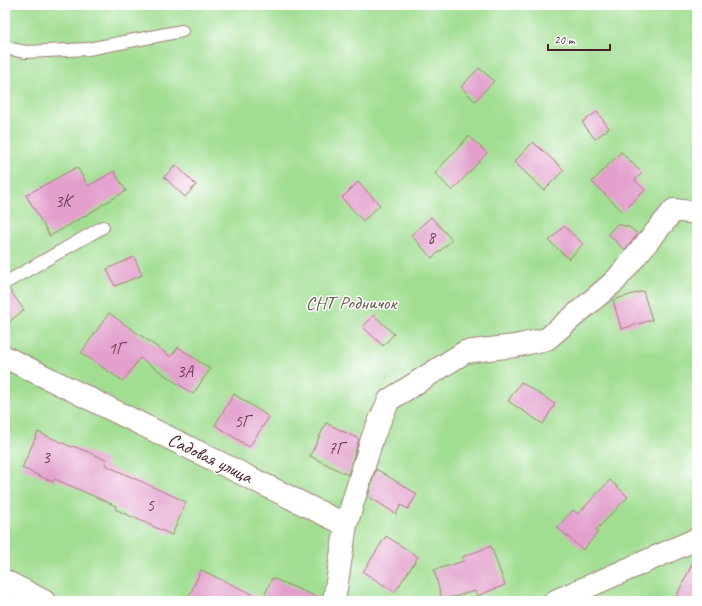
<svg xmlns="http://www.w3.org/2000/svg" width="702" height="606" font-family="Caveat,sans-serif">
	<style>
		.green { fill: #a1de92; stroke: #767e5e }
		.building { fill: #e3a0cd }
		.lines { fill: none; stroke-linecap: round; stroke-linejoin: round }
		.service-casing { stroke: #9f7e76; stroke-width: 14 }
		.minor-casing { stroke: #9f7e76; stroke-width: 24 }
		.service { stroke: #fff; stroke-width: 12 }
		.minor { stroke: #fff; stroke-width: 22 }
		.labels { text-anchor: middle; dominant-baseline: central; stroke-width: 3; stroke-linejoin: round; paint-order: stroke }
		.number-label { font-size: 17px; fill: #703f54 }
		.park-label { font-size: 19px; fill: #64584a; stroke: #fff }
		.street-label { font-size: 19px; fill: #4a1f2b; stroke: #fff }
	</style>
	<rect width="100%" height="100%" fill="#fff"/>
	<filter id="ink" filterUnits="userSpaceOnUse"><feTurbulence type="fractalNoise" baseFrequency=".025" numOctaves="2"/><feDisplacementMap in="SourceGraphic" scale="8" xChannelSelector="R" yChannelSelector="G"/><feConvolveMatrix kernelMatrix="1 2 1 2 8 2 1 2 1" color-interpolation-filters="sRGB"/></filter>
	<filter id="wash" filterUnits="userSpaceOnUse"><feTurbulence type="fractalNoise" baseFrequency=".012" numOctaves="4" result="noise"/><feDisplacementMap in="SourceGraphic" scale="16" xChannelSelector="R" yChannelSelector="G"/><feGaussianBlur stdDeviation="0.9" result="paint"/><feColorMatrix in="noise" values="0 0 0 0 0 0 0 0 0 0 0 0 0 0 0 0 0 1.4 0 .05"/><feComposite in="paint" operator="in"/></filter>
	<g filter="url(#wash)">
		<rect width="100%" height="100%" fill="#f4dec1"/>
		<path class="green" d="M 5,5 L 697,5 L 697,601 L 5,601 Z"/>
		<g id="blocks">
			<path class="building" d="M 479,68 L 494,81 L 475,101 L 461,87 Z
				M 597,112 L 609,128 L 595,139 L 582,122 Z
				M 469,136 L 487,153 L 452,191 L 435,173 Z
				M 533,142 L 564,170 L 544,190 L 514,162 Z
				M 621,152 L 642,173 L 635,180 L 645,190 L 623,212 L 592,182 Z
				M 176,165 L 196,185 L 185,197 L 164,177 Z
				M 77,167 L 88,186 L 114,171 L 126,191 L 100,206 L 100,207 L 50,236 L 26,195 Z
				M 358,182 L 380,205 L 363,221 L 342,198 Z
				M 431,217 L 452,240 L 432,258 L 411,235 Z
				M 617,224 L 629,227 L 638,234 L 625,250 L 608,234 Z
				M 564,226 L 583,244 L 569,259 L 549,241 Z
				M 134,257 L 142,275 L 115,286 L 107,269 Z
				M 9,289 L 24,310 L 5,325 L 5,290 Z
				M 643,291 L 652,320 L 621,329 L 613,300 Z
				M 109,313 L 171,357 L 178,347 L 210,369 L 193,394 L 140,358 L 123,381 L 81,353 Z
				M 374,315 L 394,334 L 383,346 L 363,327 Z
				M 521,382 L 555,404 L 543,424 L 508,401 Z
				M 234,394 L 269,417 L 249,447 L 215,425 Z
				M 326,423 L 359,439 L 348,475 L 310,456 Z
				M 38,432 L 72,447 L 73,446 L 107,460 L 105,465 L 186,502 L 172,535 L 115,509 L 116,506 L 55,479 L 53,482 L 22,468 Z
				M 376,469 L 417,494 L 408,509 L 401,505 L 396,514 L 368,496 Z
				M 610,480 L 628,497 L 596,530 L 598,532 L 583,550 L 557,527 L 573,510 L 578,514 Z
				M 386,536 L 418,557 L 395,592 L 363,572 Z
				M 491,546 L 505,585 L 477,596 L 475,591 L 442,600 L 434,570 L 464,561 L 462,557 Z
				M 697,554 L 697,601 L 674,601 Z
				M 201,570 L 263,599 L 272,578 L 322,599 L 322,601 L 187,601 Z"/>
		</g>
	</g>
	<g filter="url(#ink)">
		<use href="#blocks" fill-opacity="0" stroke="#9f7e76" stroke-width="1"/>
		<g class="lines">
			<defs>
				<path id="service" d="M 5,48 L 26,52 L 88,49 L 182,31
					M 5,283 L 103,227"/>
				<path id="minor" d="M 5,357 L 346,525 L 334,601
					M 346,525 L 373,436 L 389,400 L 465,352 L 515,346 L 547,339 L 615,281 L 674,210 L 697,213
					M 5,581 L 44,601
					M 555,601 L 697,539"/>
			</defs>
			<use href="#service" class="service-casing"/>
			<use href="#minor" class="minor-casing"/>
			<use href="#service" class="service"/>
			<use href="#minor" class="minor"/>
		</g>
	</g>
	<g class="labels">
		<g class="number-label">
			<text x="63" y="201">3К</text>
			<text x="431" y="237">8</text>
			<text x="116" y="348">1Г</text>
			<text x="185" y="371">3А</text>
			<text x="242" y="421">5Г</text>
			<text x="336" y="448">7Г</text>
			<text x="46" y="457">3</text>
			<text x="150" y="505">5</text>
		</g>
		<g class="park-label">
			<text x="351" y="303">СНТ Родничок</text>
		</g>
		<g class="street-label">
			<text transform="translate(210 458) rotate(26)">Садовая улица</text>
		</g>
	</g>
	<rect width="702" height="606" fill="none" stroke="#fff" stroke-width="20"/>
	<path d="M548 44v6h62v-6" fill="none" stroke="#4a1f2b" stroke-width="2"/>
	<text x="554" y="44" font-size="12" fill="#4a1f2b" stroke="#ffffff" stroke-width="3" paint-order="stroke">20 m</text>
</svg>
